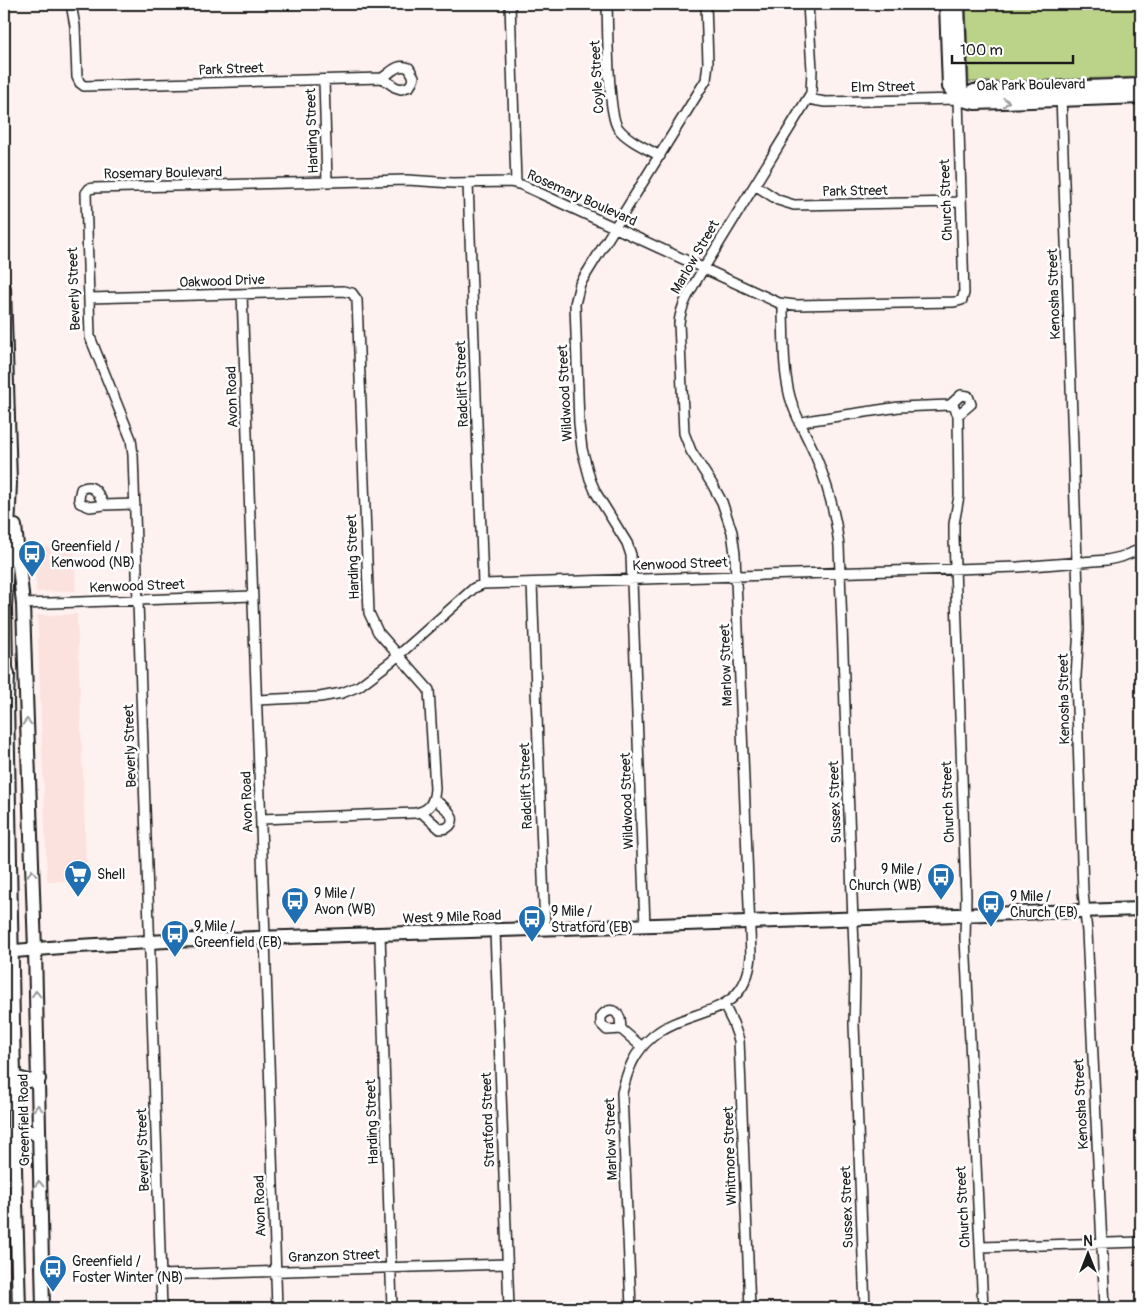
<svg xmlns="http://www.w3.org/2000/svg" width="1145" height="1312" font-family="Pangolin,sans-serif">
	<style>
		.built { fill: #fce2df }
		.green { fill: #bbd389; stroke: #6c7852 }
		.lines { fill: none; stroke-linecap: round; stroke-linejoin: round }
		.street-casing { stroke: #1c1c1c; stroke-width: 12 }
		.secondary-casing { stroke: #1c1c1c; stroke-width: 16 }
		.street { stroke: #fff; stroke-width: 9 }
		.secondary { stroke: #fff; stroke-width: 12 }
		.oneway { stroke: #999 }
		.labels { text-anchor: middle; dominant-baseline: central; stroke-width: 5; stroke-linejoin: round; paint-order: stroke }
		.street-label { font-size: 14px; fill: #1c1c1c; stroke: #fff }
		.poi-label { font-size: 14px; fill: #1c1c1c; stroke: #fff; text-anchor: start }
	</style>
	<rect width="100%" height="100%" fill="#fef2f0"/>
	<filter id="ink" filterUnits="userSpaceOnUse"><feTurbulence type="fractalNoise" baseFrequency=".02" numOctaves="2"/><feDisplacementMap in="SourceGraphic" scale="10" xChannelSelector="R" yChannelSelector="G"/><feConvolveMatrix kernelMatrix="1 2 1 2 8 2 1 2 1" color-interpolation-filters="sRGB"/></filter>
	<g filter="url(#ink)">
		<path class="built" d="M 74,546 L 76,591 L 36,592 L 34,554 L 41,547 Z
			M 77,614 L 87,881 L 47,881 L 37,615 Z"/>
		<path class="green" d="M 966,4 L 1141,4 L 1141,77 L 969,82 Z"/>
		<g class="lines">
			<defs>
				<path id="street" d="M 71,4 L 75,26 L 77,77 L 80,83 L 84,86 L 382,78 L 395,87 L 401,89 L 410,86 L 414,77 L 409,68 C 397,63 392,72 382,78
					M 510,4 L 516,183
					M 607,4 C 608,27 607,113 618,128 C 627,140 646,148 660,156
					M 324,80 L 327,182
					M 1061,95 L 1078,592 L 1079,629 L 1076,676 L 1083,892 L 1087,932 L 1105,1308
					M 468,183 L 483,584
					M 755,185 L 778,200 L 794,205 L 961,202
					M 242,294 L 265,938 L 277,1308
					M 89,298 L 343,291 L 352,293 L 357,300 L 369,613 L 378,632 L 429,690 L 435,789 C 434,803 429,811 415,813 L 261,819
					M 783,304 L 783,313 C 784,341 783,370 790,397 C 796,419 808,437 816,457 C 828,486 836,515 839,546 L 855,975 L 854,1024 L 865,1308
					M 950,405 L 961,395 L 968,396 L 971,404 L 958,415
					M 799,423 L 812,420 L 899,407 L 950,405 L 954,407 L 958,415 L 959,496 L 954,524 L 954,536 L 966,896 L 965,938 L 983,1308
					M 104,505 L 90,507 L 80,503 L 79,498 L 81,489 C 94,482 99,495 104,505 L 135,504
					M 532,583 L 545,929
					M 23,604 L 253,596
					M 257,700 L 320,697 L 342,693 L 359,686 L 392,661 L 474,588 L 483,584 L 1018,567 L 1107,560 L 1121,557 L 1141,549
					M 421,812 L 440,829 C 445,829 449,828 451,824 C 457,814 440,804 433,799
					M 645,926 L 631,555 L 627,543 L 596,493 L 590,479 L 582,449 L 579,424 L 575,304 L 580,284 L 706,80 L 708,63 L 706,4
					M 495,931 L 509,1308
					M 380,934 L 392,1308
					M 724,1005 L 733,1023 L 739,1040 L 750,1308
					M 621,1029 L 607,1030 L 601,1024 L 601,1017 C 605,1011 610,1009 616,1012 L 620,1018 L 621,1029 L 642,1047
					M 980,1247 L 1141,1242
					M 160,1275 L 507,1264
					M 162,1308 L 133,455 L 131,439 L 90,337 L 86,193 L 89,189 L 94,188 L 407,180 L 453,183 L 510,182 L 522,185 L 779,303 L 795,305 L 954,302 L 962,300 L 964,293 L 958,99 L 825,102 L 808,99
					M 631,1308 L 622,1093 C 627,1071 634,1052 652,1037 C 689,1005 746,1021 751,956 L 735,554 L 732,532 L 722,502 L 712,484 L 691,451 L 684,433 L 679,323 C 681,305 690,291 699,276 L 811,93 L 812,70 L 808,4"/>
				<path id="secondary" d="M 946,4 L 949,87 L 958,99
					M 958,4 L 961,87 L 958,99
					M 958,99 L 974,91 L 1141,85
					M 958,99 L 975,103 L 1141,97
					M 4,288 L 10,482 L 5,607 L 6,668 L 8,675 L 7,701 L 14,1077 L 14,1133 L 19,1308
					M 15,526 L 23,604 L 24,636 L 35,949 L 43,1308
					M 4,952 L 61,947 L 167,941 L 1141,909
					M 14,1077 L 28,1081 L 39,1079
					M 14,1133 C 24,1131 31,1129 39,1137"/>
			</defs>
			<use href="#street" class="street-casing"/>
			<use href="#secondary" class="secondary-casing"/>
			<use href="#street" class="street"/>
			<use href="#secondary" class="secondary"/>
		</g>
		<defs><path id="oneway-chevron" d="M-2-3.5L2.5 0L-2 3.5" fill="none" stroke-width="1.6" stroke-linecap="round" stroke-linejoin="round" transform="scale(1.25)"/></defs>
		<g class="oneway">
			<use href="#oneway-chevron" transform="translate(1006 102) rotate(-2)"/>
			<use href="#oneway-chevron" transform="translate(27 722) rotate(-92)"/>
			<use href="#oneway-chevron" transform="translate(32 873) rotate(-92)"/>
			<use href="#oneway-chevron" transform="translate(36 994) rotate(-91)"/>
			<use href="#oneway-chevron" transform="translate(38 1108) rotate(-90)"/>
			<use href="#oneway-chevron" transform="translate(39 1184) rotate(-91)"/>
		</g>
	</g>
	<defs>
		<symbol id="bus-pin" viewBox="-11 -11 22 30"><path d="M0 17L-7.5 6A9.5 9.5 0 1 1 7.5 6Z" fill="#1f6fb2" stroke="#fff"/><path d="M-5-6H5V4H4V6H2V4H-2V6H-4V4H-5ZM-3.5-4V0h7V-4ZM-3.5 1.2v1.5H-2V1.2ZM2 1.2v1.5H3.5V1.2Z" fill="#fff"/></symbol>
		<symbol id="supermarket-pin" viewBox="-11 -11 22 30"><path d="M0 17L-7.5 6A9.5 9.5 0 1 1 7.5 6Z" fill="#1f6fb2" stroke="#fff"/><path d="M-6-5.5h2.5l.6 2H6L4.5 2H-2.5L-4.4-4H-6ZM-1.5 3.2a1.3 1.3 0 1 0 .1 0ZM3 3.2a1.3 1.3 0 1 0 .1 0Z" fill="#fff"/></symbol>
	</defs>
	<g fill-rule="evenodd">
		<use href="#bus-pin" x="16" y="538" width="32" height="43"/>
		<use href="#supermarket-pin" x="62" y="858" width="32" height="43"/>
		<use href="#bus-pin" x="925" y="861" width="32" height="43"/>
		<use href="#bus-pin" x="279" y="885" width="32" height="43"/>
		<use href="#bus-pin" x="975" y="888" width="32" height="43"/>
		<use href="#bus-pin" x="516" y="903" width="32" height="43"/>
		<use href="#bus-pin" x="159" y="918" width="32" height="43"/>
		<use href="#bus-pin" x="37" y="1253" width="32" height="43"/>
	</g>
	<g class="labels">
		<g class="street-label">
			<text transform="translate(231 69) rotate(-2)">Park Street</text>
			<text transform="translate(597 77) rotate(-93)">Coyle Street</text>
			<text transform="translate(1031 85) rotate(-1)">Oak Park Boulevard</text>
			<text transform="translate(883 87) rotate(-1)">Elm Street</text>
			<text transform="translate(312 131) rotate(-92)">Harding Street</text>
			<text transform="translate(163 173) rotate(-1)">Rosemary Boulevard</text>
			<text transform="translate(855 191) rotate(-1)">Park Street</text>
			<text transform="translate(582 198) rotate(24)">Rosemary Boulevard</text>
			<text transform="translate(946 200) rotate(-92)">Church Street</text>
			<text transform="translate(695 257) rotate(-60)">Marlow Street</text>
			<text transform="translate(222 281) rotate(-2)">Oakwood Drive</text>
			<text transform="translate(74 289) rotate(-92)">Beverly Street</text>
			<text transform="translate(1054 294) rotate(-92)">Kenosha Street</text>
			<text transform="translate(462 384) rotate(-92)">Radclift Street</text>
			<text transform="translate(565 393) rotate(-93)">Wildwood Street</text>
			<text transform="translate(232 397) rotate(-92)">Avon Road</text>
			<text transform="translate(353 557) rotate(-92)">Harding Street</text>
			<text transform="translate(680 564) rotate(-2)">Kenwood Street</text>
			<text transform="translate(137 586) rotate(-2)">Kenwood Street</text>
			<text transform="translate(726 665) rotate(-92)">Marlow Street</text>
			<text transform="translate(1064 699) rotate(-91)">Kenosha Street</text>
			<text transform="translate(130 746) rotate(-92)">Beverly Street</text>
			<text transform="translate(526 786) rotate(-92)">Radclift Street</text>
			<text transform="translate(627 801) rotate(-92)">Wildwood Street</text>
			<text transform="translate(247 802) rotate(-92)">Avon Road</text>
			<text transform="translate(835 802) rotate(-92)">Sussex Street</text>
			<text transform="translate(948 802) rotate(-92)">Church Street</text>
			<text transform="translate(452 917) rotate(-2)">West 9 Mile Road</text>
			<text transform="translate(1081 1104) rotate(-93)">Kenosha Street</text>
			<text transform="translate(24 1120) rotate(-91)">Greenfield Road</text>
			<text transform="translate(488 1120) rotate(-92)">Stratford Street</text>
			<text transform="translate(372 1122) rotate(-92)">Harding Street</text>
			<text transform="translate(611 1139) rotate(-92)">Marlow Street</text>
			<text transform="translate(143 1150) rotate(-92)">Beverly Street</text>
			<text transform="translate(730 1156) rotate(-92)">Whitmore Street</text>
			<text transform="translate(260 1206) rotate(-92)">Avon Road</text>
			<text transform="translate(847 1207) rotate(-92)">Sussex Street</text>
			<text transform="translate(963 1207) rotate(-93)">Church Street</text>
			<text transform="translate(334 1256) rotate(-2)">Granzon Street</text>
		</g>
		<g class="poi-label">
			<text x="51" y="546">Greenfield /<tspan x="51" dy="16">Kenwood (NB)</tspan></text>
			<text x="922" y="869" text-anchor="end">9 Mile /<tspan x="922" dy="16">Church (WB)</tspan></text>
			<text x="97" y="874">Shell</text>
			<text x="314" y="893">9 Mile /<tspan x="314" dy="16">Avon (WB)</tspan></text>
			<text x="1010" y="896">9 Mile /<tspan x="1010" dy="16">Church (EB)</tspan></text>
			<text x="551" y="911">9 Mile /<tspan x="551" dy="16">Stratford (EB)</tspan></text>
			<text x="194" y="926">9 Mile /<tspan x="194" dy="16">Greenfield (EB)</tspan></text>
			<text x="72" y="1261">Greenfield /<tspan x="72" dy="16">Foster Winter (NB)</tspan></text>
		</g>
	</g>
	<rect width="1145" height="1312" fill="none" stroke="#fff" stroke-width="20"/>
	<rect x="10" y="10" width="1125" height="1292" fill="none" stroke="#1c1c1c" stroke-width="2" filter="url(#ink)"/>
	<g transform="translate(1088 1254)" stroke="#ffffff" stroke-width="4" paint-order="stroke">
	<path d="M0-4L9 19L0 12L-9 19Z" fill="#1c1c1c"/>
	<text y="-8" font-size="14" font-weight="bold" text-anchor="middle" fill="#1c1c1c">N</text>
	</g>
	<path d="M952 55v8h121v-8" fill="none" stroke="#1c1c1c" stroke-width="2.5"/>
	<text x="960" y="55" font-size="15" fill="#1c1c1c" stroke="#ffffff" stroke-width="4" paint-order="stroke">100 m</text>
</svg>
